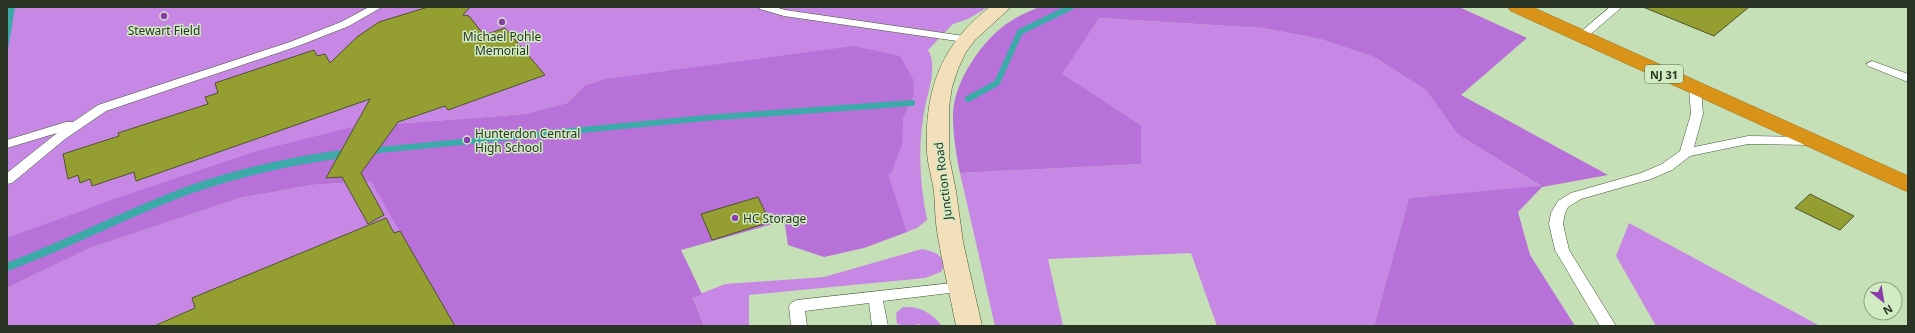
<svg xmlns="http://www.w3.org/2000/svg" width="1915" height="333" font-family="'Noto Sans',sans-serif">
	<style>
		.green { fill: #c787e5 }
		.forest { fill: #b871d9 }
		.water { fill: #3baaa9 }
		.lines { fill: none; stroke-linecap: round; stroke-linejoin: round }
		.stream-far1 { stroke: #3baaa9; stroke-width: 6 }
		.stream { stroke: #3baaa9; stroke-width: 8 }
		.building { fill: #959f31; stroke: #4e532a }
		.lane-casing { stroke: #415734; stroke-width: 1 }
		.secondary-casing { stroke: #415734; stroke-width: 1 }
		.highway-casing { stroke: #9b721c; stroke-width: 1 }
		.lane { fill: #fff; fill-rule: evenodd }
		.secondary { fill: #f3dfba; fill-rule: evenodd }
		.highway { fill: #d89318; fill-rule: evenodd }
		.poi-dot { fill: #8b3cac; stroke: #d1ecc3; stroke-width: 1.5 }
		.labels { text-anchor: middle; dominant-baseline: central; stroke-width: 3; stroke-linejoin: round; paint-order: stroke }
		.shield { fill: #d1ecc3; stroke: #5c6b54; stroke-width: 1 }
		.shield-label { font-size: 11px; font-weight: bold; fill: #2a3424 }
		.poi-label { font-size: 12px; fill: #2a3424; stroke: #d1ecc3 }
		.street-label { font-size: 12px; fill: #2a3424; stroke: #d1ecc3 }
	</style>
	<rect width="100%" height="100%" fill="#c5dfb6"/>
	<path class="green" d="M 7,7 L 988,7 L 968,19 L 953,24 L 928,50 C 936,62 931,84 927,98 C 917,139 919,179 927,220 L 917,228 L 907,232 L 886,174 L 584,86 L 567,103 L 525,114 L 352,127 L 7,247 Z
		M 1099,18 L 1263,28 L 1320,39 L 1374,57 L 1426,90 L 1457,134 L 1542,187 L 1409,198 L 1374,326 L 1217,326 L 1191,253 L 1048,259 L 1063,326 L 995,326 L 960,173 L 1141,164 L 1141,125 L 1061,74 Z
		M 385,180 L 400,231 L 363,246 L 275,264 L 192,298 L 195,308 L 152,326 L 7,326 L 7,288 L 90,248 L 240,198 L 312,185 Z
		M 1629,223 L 1820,326 L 1656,326 L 1616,256 Z
		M 922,249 C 934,252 939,252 944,264 L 941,272 L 925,278 L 749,295 L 749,326 L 704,326 L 693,297 L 725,284 L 824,277 Z
		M 903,307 C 920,306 932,313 942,326 L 921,326 L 920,324 L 908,326 L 897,324 L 896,313 Z"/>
	<path class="forest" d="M 1039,7 L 1459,7 L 1527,38 L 1461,95 L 1608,175 L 1542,187 L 1518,212 L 1530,255 L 1575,326 L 1374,326 L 1409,198 L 1541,186 L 1457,134 L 1426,90 L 1374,57 L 1320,39 L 1263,28 L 1099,18 L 1062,74 L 1141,125 L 1141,164 L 960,173 C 956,154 953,134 953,115 C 953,82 984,37 1011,21 C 1020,15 1030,11 1039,7 Z
		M 854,46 L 900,56 L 913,79 L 914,95 L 903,118 L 902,145 L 891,173 L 888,174 L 907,232 L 864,248 L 824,257 L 788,245 L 783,212 L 783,221 L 681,250 L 702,294 L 693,298 L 704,326 L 451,326 L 410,249 L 371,181 L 312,185 L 240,198 L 90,248 L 7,288 L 7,238 L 120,197 L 257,151 L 352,127 L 525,114 L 567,103 L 584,86 L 606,79 Z"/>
	<path class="water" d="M 7,7 L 15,7 L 7,56 Z"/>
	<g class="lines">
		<path class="stream-far1" d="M 968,99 L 997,83 L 1020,32 L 1071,7
			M 369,151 L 705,118 L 912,103"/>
		<path class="stream" d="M 369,151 L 376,150
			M 7,267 C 69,244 127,213 189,190 C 241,172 294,160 349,153"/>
	</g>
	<path class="building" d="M 428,7 L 470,7 L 463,15 L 469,16 L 484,35 L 505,28 L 545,75 L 448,110 L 445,106 L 398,122 L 361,173 L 384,215 L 368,224 L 342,177 L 326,178 L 370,99 L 136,181 L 134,172 L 92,186 L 90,179 L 80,183 L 78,175 L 68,179 L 63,154 L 119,136 L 118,133 L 208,104 L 205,97 L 218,93 L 215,83 L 314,50 L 317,56 L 325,54 L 330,63 L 357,37 L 379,22 Z
		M 1643,7 L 1749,7 L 1714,36 Z
		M 1810,194 L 1854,216 L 1840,230 L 1795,208 Z
		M 758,197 L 770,222 L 712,240 L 701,214 Z
		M 386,218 L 394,233 L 400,231 L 455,326 L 154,326 L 195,308 L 192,298 Z"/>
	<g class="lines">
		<defs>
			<path id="lane" d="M 369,7 L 382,7 L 349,26 L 298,46 L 106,111 L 65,139 L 12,183 L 7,184 L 7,173 L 57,133 L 7,148 L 7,140 L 66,122 L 73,122 L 98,105 L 290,42 L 341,22 Z
				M 759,7 L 775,7 L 785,10 L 964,36 L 970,39 L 964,42 L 784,16 L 760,9 Z
				M 1610,7 L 1622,7 L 1586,38 L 1578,38 L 1576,36 L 1578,34 Z
				M 1872,61 L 1908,74 L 1908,82 L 1868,66 L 1866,64 Z
				M 1695,84 L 1701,88 L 1703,114 L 1694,147 L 1748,136 L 1812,137 L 1816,138 L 1818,141 L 1816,144 L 1812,145 L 1748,144 L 1690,156 L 1672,170 L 1651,179 L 1581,199 L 1568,207 L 1565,213 L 1563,224 L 1569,250 L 1616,326 L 1600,326 L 1555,250 L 1549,224 L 1551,213 L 1558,201 L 1571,193 L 1641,173 L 1662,164 L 1680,151 L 1691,114 L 1689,88 Z
				M 961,282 L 966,283 L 968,287 L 966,291 L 883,301 L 888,326 L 872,326 L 869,303 L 805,311 L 807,326 L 791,326 L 789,306 L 792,302 L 797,300 Z"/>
			<path id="secondary" d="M 990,7 L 1011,7 L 975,40 L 966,52 L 958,69 L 952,87 L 949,107 L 949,157 L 956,191 L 963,242 L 982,326 L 956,326 C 950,294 942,263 937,231 C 935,218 935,205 934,191 C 932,178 928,166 927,153 C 924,91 941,44 990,7 Z"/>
			<path id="highway" d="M 1508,7 L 1532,7 L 1908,176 L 1908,192 L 1511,11 Z"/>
		</defs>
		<use href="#lane" class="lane-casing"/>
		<use href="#secondary" class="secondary-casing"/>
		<use href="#highway" class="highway-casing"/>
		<use href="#lane" class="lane"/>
		<use href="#secondary" class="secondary"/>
		<use href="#highway" class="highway"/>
	</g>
	<g class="poi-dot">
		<circle cx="164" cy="16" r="4"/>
		<circle cx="502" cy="22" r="4"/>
		<circle cx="467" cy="140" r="4"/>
		<circle cx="735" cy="218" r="4"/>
	</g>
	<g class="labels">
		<rect class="shield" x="1645" y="65" width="38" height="18" rx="3"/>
		<g class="shield-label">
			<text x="1664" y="74">NJ 31</text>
		</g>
		<g class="poi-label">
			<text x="164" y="30">Stewart Field</text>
			<text x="502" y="36">Michael Pohle<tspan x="502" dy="14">Memorial</tspan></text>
			<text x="475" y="133" text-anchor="start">Hunterdon Central<tspan x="475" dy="14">High School</tspan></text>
			<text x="743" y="218" text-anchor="start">HC Storage</text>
		</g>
		<g class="street-label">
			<text transform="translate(943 181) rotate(-97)">Junction Road</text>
		</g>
	</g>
	<rect width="1915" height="333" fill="none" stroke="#2a3424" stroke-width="16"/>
	<g transform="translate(1883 301) rotate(150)"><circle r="19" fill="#d1ecc3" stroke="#8ea283"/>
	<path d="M0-3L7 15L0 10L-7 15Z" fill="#8b3cac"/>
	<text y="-6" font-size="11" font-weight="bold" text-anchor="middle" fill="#2a3424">N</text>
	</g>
</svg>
